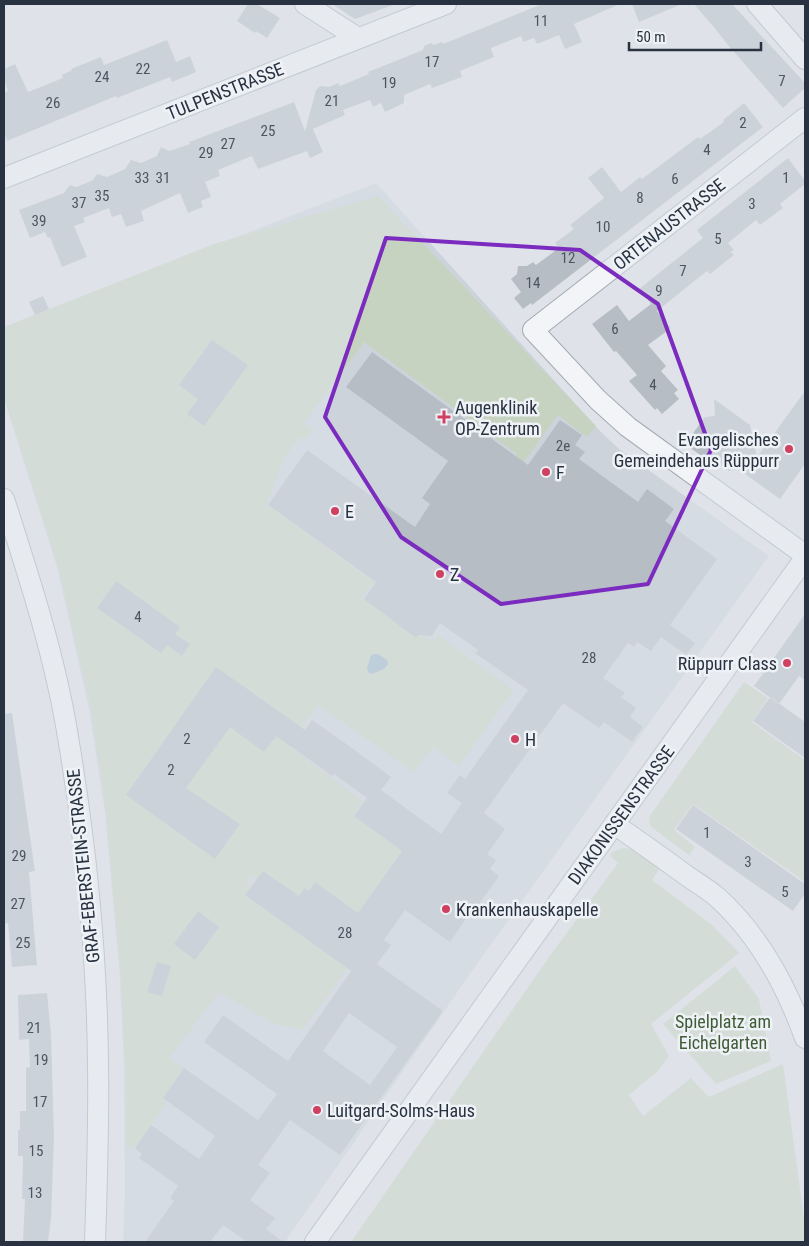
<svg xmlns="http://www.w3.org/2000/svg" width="809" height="1246" font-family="'Roboto Condensed',sans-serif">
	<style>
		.built { fill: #cdd3db }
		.green { fill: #c6d3c0 }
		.water { fill: #99b4c9 }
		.building { fill: #b6bdc5; fill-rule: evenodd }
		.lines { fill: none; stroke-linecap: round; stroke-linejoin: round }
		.street-casing { stroke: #a4aab3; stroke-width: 22 }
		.street { stroke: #f2f4f7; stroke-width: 20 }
		.marked { fill: none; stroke: #7b2cbf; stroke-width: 4; stroke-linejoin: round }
		.poi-dot { fill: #d04161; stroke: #eef2f6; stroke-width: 2 }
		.labels { text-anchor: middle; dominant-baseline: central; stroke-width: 5; stroke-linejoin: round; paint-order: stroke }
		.number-label { font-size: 15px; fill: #4c5561 }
		.street-label { font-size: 18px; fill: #283240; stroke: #eef2f6 }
		.poi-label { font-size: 18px; fill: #283240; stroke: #eef2f6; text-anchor: start }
		.park-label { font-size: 18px; fill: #3f5c35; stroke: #eef2f6 }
	</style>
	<rect width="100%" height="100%" fill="#dfe3e9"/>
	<path class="built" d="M 376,183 L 600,431 L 619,449 L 769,556 L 479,961 L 285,1242 L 123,1242 L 125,1192 L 124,1064 L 119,965 L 105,813 L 89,709 L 57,567 L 4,399 L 4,327 Z"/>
	<path class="green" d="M 378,196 L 596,426 L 587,437 L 558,415 L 499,496 L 491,490 L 517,454 L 364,342 L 304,423 L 313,429 L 304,440 L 299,437 C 282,461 276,477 267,505 L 362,573 L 370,563 L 382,572 L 362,597 L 415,638 L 419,633 L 429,640 L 435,639 L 438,635 L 513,690 L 459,766 L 433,746 L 414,772 L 318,705 L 289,746 L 363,801 L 353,815 L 402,851 L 358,913 L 315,882 L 309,891 L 305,888 L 299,896 L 264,871 L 258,879 L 251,875 L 246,883 L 251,887 L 245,896 L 348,968 L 303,1029 L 275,1024 L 219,992 L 169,1058 L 184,1068 L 163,1098 L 167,1102 L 135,1148 L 126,1147 L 125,1064 L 121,980 L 106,813 L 91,708 L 58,567 L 4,397 L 4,327 L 214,244 Z
		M 744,682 L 768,698 L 752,722 L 805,760 L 805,882 L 693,804 L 674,830 L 695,847 L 689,855 L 650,826 L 649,817 Z
		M 624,848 L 636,850 L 660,868 L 652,880 L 712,925 L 739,953 L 651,1024 L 669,1056 L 657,1072 L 629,1095 L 643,1116 L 691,1078 L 709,1097 L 783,1064 L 805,1226 L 805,1242 L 351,1242 L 549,957 L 618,863 L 610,856 L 612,852 Z
		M 735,966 L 759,999 L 771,1061 L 716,1084 L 663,1024 Z"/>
	<path class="water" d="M 375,654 L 378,654 L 387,660 L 388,664 L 384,669 L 372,674 L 368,672 L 367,668 L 371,655 Z"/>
	<path class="building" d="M 248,4 L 257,4 L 280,18 L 267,38 L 256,31 L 255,33 L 237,21 Z
		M 332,4 L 393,4 L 393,5 L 355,19 Z
		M 542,4 L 620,4 L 574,24 L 582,42 L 565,49 L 559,35 L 537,44 L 534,38 L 523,42 L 521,36 L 491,48 L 494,57 L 460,71 L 462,77 L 432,88 L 430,84 L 404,95 L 404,103 L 385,112 L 381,103 L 373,107 L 370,100 L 343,110 L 345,115 L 313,129 L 323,152 L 310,158 L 307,151 L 258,169 L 252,156 L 218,170 L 220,176 L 205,182 L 211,197 L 201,201 L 203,207 L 188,213 L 180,193 L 141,211 L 144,221 L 126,227 L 121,214 L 112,217 L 109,208 L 83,218 L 85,222 L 74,226 L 87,257 L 62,267 L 50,237 L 48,238 L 45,232 L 30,238 L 19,210 L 64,193 L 70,185 L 76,187 L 84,184 L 93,180 L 97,174 L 107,177 L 125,169 L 131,160 L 141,163 L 157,156 L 161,147 L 169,151 L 190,144 L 189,142 L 294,102 L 305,131 L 316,90 L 320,86 L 329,87 L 338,83 L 340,86 L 369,74 L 368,72 L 423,50 L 424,46 L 431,43 L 434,45 L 442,42 L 443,44 Z
		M 632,4 L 682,4 L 639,22 Z
		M 694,4 L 732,4 L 805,83 L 805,88 L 783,108 L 728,45 L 717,31 Z
		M 167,40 L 176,62 L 190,56 L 196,72 L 172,82 L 170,77 L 117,98 L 116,96 L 7,141 L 4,132 L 4,93 L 8,91 L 4,80 L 4,69 L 15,64 L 28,92 L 63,78 L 62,75 L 72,70 L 71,69 L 101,57 L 104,65 Z
		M 744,103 L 763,127 L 532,305 L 531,303 L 523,309 L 514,298 L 521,292 L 511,279 L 517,274 L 518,266 L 527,266 L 533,262 L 536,265 L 559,248 L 555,243 L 574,229 L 570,225 L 604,198 L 588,178 L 602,167 L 621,192 L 640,177 L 642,179 L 698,137 L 700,139 L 724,122 L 723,120 Z
		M 788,158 L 805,181 L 805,184 L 780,204 L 783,208 L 760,225 L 756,220 L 728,243 L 734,250 L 731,252 L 734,255 L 710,274 L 707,271 L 657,311 L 639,289 L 703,238 L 697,230 Z
		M 43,296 L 49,309 L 35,315 L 29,302 Z
		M 651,304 L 671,328 L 648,345 L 666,366 L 661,371 L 678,390 L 674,393 L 679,399 L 662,414 L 657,408 L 655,410 L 629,381 L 637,375 L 616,351 L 614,352 L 592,324 L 617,305 L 629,321 Z
		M 212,340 L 248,365 L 204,426 L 187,414 L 198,399 L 179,385 Z
		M 372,352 L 528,465 L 560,420 L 582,435 L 575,445 L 585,452 L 579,459 L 638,502 L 647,489 L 674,509 L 665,521 L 717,559 L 670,625 L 695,643 L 686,655 L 661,637 L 651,651 L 637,642 L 634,647 L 628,643 L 603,678 L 625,693 L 621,697 L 636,708 L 630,717 L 643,727 L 632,742 L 604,722 L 599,728 L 563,703 L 484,813 L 505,829 L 487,854 L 496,860 L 490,869 L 499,876 L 479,904 L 477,903 L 450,942 L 405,910 L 384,940 L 391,945 L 377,964 L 443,1011 L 340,1155 L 290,1120 L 258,1165 L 270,1173 L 250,1200 L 275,1218 L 266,1229 L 283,1242 L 247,1242 L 223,1225 L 210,1242 L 145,1242 L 174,1201 L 170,1198 L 178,1186 L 139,1158 L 142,1154 L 135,1148 L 151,1125 L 199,1159 L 215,1136 L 163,1098 L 184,1068 L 258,1120 L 277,1094 L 204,1042 L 223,1015 L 288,1061 L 351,971 L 245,895 L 263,871 L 299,896 L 305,888 L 309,891 L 315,882 L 358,913 L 402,851 L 354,816 L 367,798 L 334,774 L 332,776 L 276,736 L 264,752 L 230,727 L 186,788 L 240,824 L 215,859 L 126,795 L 216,667 L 305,730 L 312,720 L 352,748 L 391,777 L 381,790 L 441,834 L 462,803 L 447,793 L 460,775 L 465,779 L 528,690 L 475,653 L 478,650 L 440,623 L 432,636 L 418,635 L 416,638 L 364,599 L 376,582 L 268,505 L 307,450 L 415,527 L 430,504 L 422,498 L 448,461 L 346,387 ZM 349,1013 L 397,1047 L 370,1085 L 323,1051 Z
		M 805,391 L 805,464 L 780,499 L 738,469 L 729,471 L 715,461 L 703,463 L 700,455 L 685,444 L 705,417 L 715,416 L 714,399 L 750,425 L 757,457 Z
		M 116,581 L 180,627 L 175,634 L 190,644 L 182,656 L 167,645 L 161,653 L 97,608 Z
		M 805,614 L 805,680 L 799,676 L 779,704 L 754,686 Z
		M 770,697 L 805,722 L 805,758 L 753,721 Z
		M 12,713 L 35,871 L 29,872 L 37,965 L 12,967 L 8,923 L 4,924 L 4,714 Z
		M 693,805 L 805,884 L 805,894 L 793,911 L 676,829 Z
		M 198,911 L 219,927 L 195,960 L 174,944 Z
		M 157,962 L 171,966 L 162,996 L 147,992 Z
		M 47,993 L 51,1035 L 54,1137 L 51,1218 L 48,1242 L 23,1242 L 25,1199 L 22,1199 L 23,1156 L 18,1156 L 18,1130 L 20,1130 L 20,1111 L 26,1111 L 26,1068 L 30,1067 L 29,1039 L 19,1040 L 18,995 Z"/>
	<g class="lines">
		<defs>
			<path id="street" d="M 305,4 L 358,38
				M 757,4 L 805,59
				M 805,118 L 533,330 L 598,400 L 628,427 L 805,555
				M 4,178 L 446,4
				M 4,499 C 29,577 55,656 68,737 C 86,844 97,955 98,1064 C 99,1124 97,1183 95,1242
				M 614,824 C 637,840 660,856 683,873 C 694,881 706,888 717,897 C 759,935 786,985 805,1038
				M 315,1242 L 805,558"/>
		</defs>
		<use href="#street" class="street-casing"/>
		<use href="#street" class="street"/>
	</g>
	<path d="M0 0H809V1246H0ZM 386,238 L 580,250 L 658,304 L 711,450 L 648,584 L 501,604 L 401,537 L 325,417 Z" fill="#dfe3e9" fill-opacity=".55" fill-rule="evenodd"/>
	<path class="marked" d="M 386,238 L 580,250 L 658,304 L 711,450 L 648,584 L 501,604 L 401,537 L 325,417 Z"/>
	<g class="poi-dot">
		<path d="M441.5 409.5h5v5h5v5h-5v5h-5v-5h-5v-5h5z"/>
		<circle cx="789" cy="449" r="5"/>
		<circle cx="546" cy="472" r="5"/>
		<circle cx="335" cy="511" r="5"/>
		<circle cx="440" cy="574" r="5"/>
		<circle cx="787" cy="663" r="5"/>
		<circle cx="515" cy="739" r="5"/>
		<circle cx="446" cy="909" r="5"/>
		<circle cx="317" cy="1110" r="5"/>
	</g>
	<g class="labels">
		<g class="number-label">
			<text x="541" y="21">11</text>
			<text x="432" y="62">17</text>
			<text x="143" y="69">22</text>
			<text x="102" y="77">24</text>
			<text x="782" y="81">7</text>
			<text x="389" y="83">19</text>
			<text x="332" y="101">21</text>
			<text x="53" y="103">26</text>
			<text x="743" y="123">2</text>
			<text x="268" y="131">25</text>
			<text x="228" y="144">27</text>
			<text x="707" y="150">4</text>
			<text x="206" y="153">29</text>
			<text x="142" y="178">33</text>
			<text x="163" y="178">31</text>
			<text x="786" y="178">1</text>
			<text x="675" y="179">6</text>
			<text x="102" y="196">35</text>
			<text x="640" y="198">8</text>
			<text x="79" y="203">37</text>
			<text x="752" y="204">3</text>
			<text x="39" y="221">39</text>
			<text x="603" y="227">10</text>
			<text x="718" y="239">5</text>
			<text x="568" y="258">12</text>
			<text x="683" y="271">7</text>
			<text x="533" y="283">14</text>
			<text x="659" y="291">9</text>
			<text x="615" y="329">6</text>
			<text x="653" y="385">4</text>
			<text x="563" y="446">2e</text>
			<text x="138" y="617">4</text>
			<text x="589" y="658">28</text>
			<text x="187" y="739">2</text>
			<text x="171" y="770">2</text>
			<text x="707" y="833">1</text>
			<text x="19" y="856">29</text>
			<text x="748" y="862">3</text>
			<text x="785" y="892">5</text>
			<text x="18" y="904">27</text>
			<text x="345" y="933">28</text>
			<text x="23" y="943">25</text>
			<text x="34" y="1028">21</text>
			<text x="41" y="1060">19</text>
			<text x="40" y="1102">17</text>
			<text x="36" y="1151">15</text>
			<text x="35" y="1193">13</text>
		</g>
		<g class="street-label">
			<text transform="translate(225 91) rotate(-22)">TULPENSTRASSE</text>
			<text transform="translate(669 224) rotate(-38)">ORTENAUSTRASSE</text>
			<text transform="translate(621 815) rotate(-54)">DIAKONISSENSTRASSE</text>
			<text transform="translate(83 866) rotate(-96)">GRAF-EBERSTEIN-STRASSE</text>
		</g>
		<g class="poi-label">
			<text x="455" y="407">Augenklinik<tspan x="455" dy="21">OP-Zentrum</tspan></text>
			<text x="779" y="439" text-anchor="end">Evangelisches<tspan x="779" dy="21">Gemeindehaus Rüppurr</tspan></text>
			<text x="556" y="472">F</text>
			<text x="345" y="511">E</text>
			<text x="450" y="574">Z</text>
			<text x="777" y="663" text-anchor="end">Rüppurr Class</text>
			<text x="525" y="739">H</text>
			<text x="456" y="909">Krankenhauskapelle</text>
			<text x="327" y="1110">Luitgard-Solms-Haus</text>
		</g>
		<g class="park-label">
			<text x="723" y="1021">Spielplatz am<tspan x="723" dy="21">Eichelgarten</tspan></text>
		</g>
	</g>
	<rect width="809" height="1246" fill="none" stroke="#283240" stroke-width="10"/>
	<path d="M629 42v8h132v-8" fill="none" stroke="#283240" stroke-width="2.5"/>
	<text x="636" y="42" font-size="15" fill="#283240" stroke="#eef2f6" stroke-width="4" paint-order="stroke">50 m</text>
</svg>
